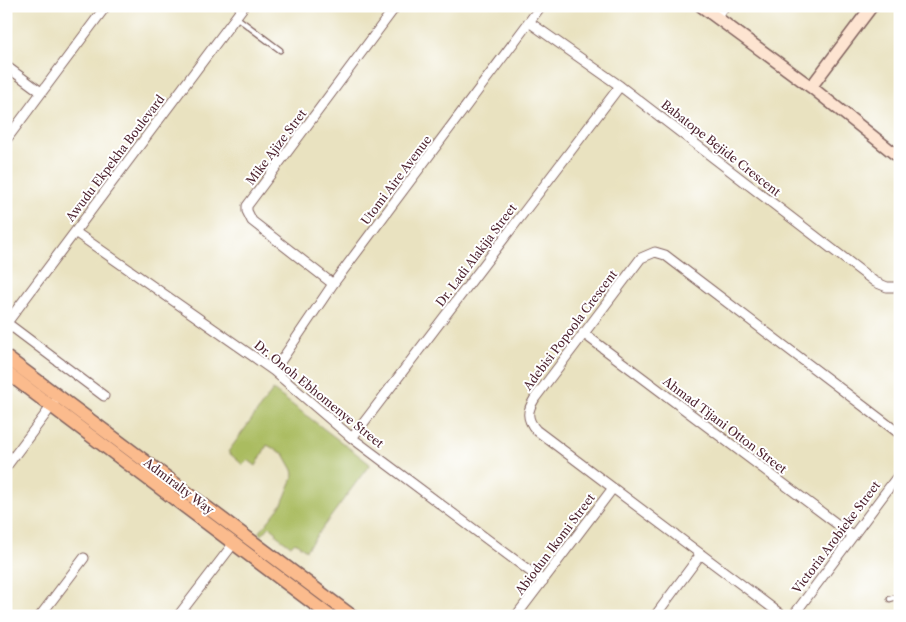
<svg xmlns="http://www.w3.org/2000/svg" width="906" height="622" font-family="'Libre Caslon Text',serif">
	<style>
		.green { fill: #aabc60; stroke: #7a6e46 }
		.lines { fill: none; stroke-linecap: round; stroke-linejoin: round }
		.lane-casing { stroke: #82635f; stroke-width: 7 }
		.street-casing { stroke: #82635f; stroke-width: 11 }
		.secondary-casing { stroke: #82635f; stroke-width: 14 }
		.primary-casing { stroke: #82635f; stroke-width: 15 }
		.lane { stroke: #fff; stroke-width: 4.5 }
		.street { stroke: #fff; stroke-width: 9 }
		.secondary { stroke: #fde4d1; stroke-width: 11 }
		.primary { stroke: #fbbb8d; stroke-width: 12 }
		.labels { text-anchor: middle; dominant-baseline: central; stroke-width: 4; stroke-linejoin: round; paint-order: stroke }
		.street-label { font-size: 12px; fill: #4a1f2b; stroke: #fff }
	</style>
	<rect width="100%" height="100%" fill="#fff"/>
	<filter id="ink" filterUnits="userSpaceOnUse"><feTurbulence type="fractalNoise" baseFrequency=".02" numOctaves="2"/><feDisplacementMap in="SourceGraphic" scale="10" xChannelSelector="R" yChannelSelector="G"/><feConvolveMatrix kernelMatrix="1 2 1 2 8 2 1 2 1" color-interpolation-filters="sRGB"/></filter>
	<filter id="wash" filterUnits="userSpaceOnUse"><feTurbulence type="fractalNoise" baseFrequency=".0096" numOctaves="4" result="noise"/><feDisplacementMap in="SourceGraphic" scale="20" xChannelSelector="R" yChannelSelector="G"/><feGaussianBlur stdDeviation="1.12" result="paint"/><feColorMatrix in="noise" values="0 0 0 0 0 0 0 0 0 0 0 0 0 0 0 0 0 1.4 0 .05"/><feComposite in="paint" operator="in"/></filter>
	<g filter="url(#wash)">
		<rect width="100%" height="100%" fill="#e9e2c0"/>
		<path class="green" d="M 273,390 L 370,464 L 306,550 L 295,542 L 291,546 L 276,535 L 277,532 L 270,526 L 262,535 L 259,533 L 282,504 L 294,475 L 293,470 L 284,454 L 267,445 L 256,466 L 248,460 L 243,465 L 228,452 Z"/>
	</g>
	<g filter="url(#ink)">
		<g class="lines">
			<defs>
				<path id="lane" d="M 236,17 L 280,50
					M 890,599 L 900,596"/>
				<path id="street" d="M 716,18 L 725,6
					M 529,22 L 620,86 L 875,282 L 887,287 L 898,287 L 900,285
					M 6,66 L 41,92
					M 6,140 L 106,6
					M 75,232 L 274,371 L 352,438 L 543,581
					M 333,284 L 252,221 L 247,211 L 247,206 L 396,6
					M 7,323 L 104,396
					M 6,324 L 244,6
					M 583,333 L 853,536
					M 274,371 L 333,284 L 541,6
					M 352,438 L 620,86
					M 6,467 L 54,403
					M 40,616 L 84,558
					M 178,616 L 234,543
					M 516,616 L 613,488
					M 655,616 L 701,554
					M 783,616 L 536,430 C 526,418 527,411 535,398 L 641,258 L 655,252 L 665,255 L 900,434
					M 793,616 L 900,473"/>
				<path id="secondary" d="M 701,6 L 811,87 L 900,158
					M 811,87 L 872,6"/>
				<path id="primary" d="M 6,357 L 352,616
					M 6,372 L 330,616"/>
			</defs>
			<use href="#lane" class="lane-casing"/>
			<use href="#street" class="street-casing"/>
			<use href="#secondary" class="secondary-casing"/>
			<use href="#primary" class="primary-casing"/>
			<use href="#lane" class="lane"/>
			<use href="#street" class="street"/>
			<use href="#secondary" class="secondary"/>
			<use href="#primary" class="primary"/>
		</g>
	</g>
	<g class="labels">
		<g class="street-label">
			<text transform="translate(276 147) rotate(-53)">Mike Ajize Stret</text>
			<text transform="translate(721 148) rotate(38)">Babatope Bejide Crescent</text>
			<text transform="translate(115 158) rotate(-53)">Awudu Ekpekha Boulevard</text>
			<text transform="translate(396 180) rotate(-53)">Utomi Aire Avenue</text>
			<text transform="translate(476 255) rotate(-53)">Dr. Ladi Alakija Street</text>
			<text transform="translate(570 330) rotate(-53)">Adebisi Popoola Crescent</text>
			<text transform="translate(319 394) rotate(39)">Dr. Onoh Ebhomenye Street</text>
			<text transform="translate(725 425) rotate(37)">Ahmad Tijani Otton Street</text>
			<text transform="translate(179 486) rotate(37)">Admiralty Way</text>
			<text transform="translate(836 537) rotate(-53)">Victoria Arobieke Street</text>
			<text transform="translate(555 544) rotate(-53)">Abiodun Ikomi Street</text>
		</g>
	</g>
	<rect width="906" height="622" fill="none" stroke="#fff" stroke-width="25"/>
</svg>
